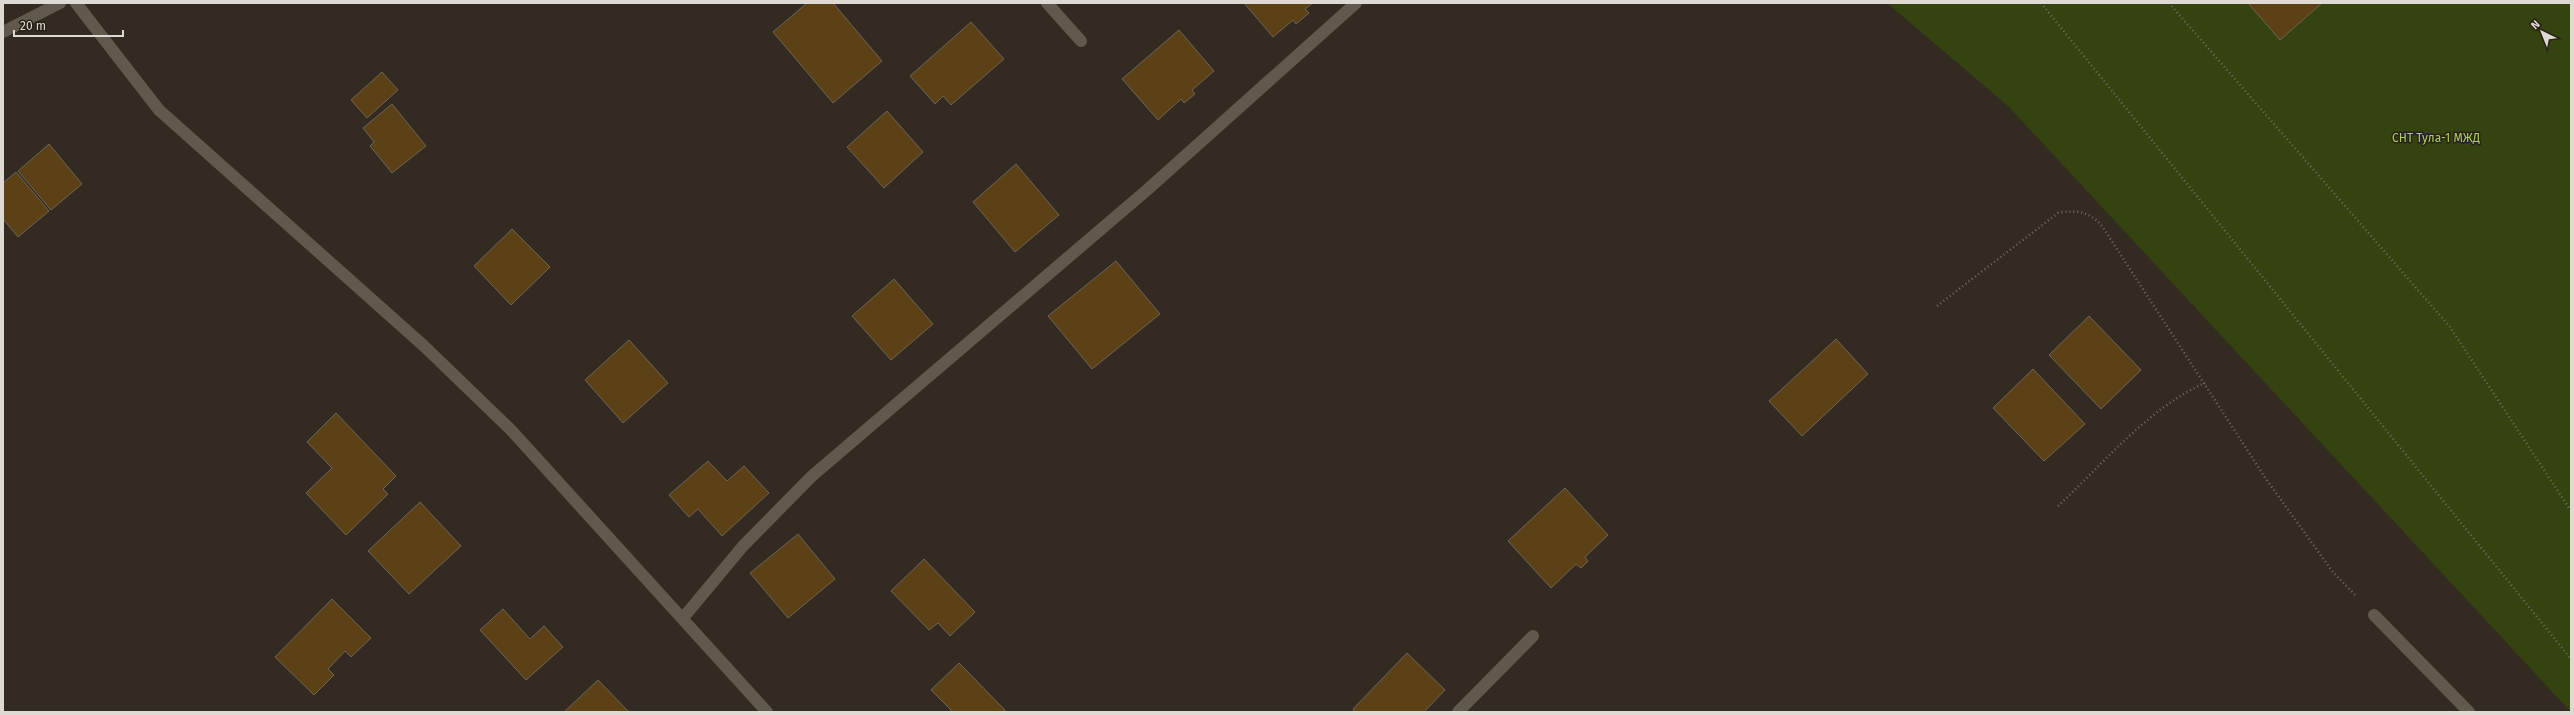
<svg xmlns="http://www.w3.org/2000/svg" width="2574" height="715" font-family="'Fira Sans',sans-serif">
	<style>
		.green { fill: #34430f }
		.building { fill: #5c4016; stroke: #6d6559 }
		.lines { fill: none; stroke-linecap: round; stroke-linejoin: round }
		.path { stroke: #736c63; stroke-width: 2.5; stroke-dasharray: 1 3; stroke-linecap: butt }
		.lane { stroke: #62594e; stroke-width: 12 }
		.street { stroke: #62594e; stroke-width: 12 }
		.labels { text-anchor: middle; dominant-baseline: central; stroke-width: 3; stroke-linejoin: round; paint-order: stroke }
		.park-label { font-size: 12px; fill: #acd061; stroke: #292218 }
	</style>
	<rect width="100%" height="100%" fill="#332b21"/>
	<path class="green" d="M 1887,3 L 2571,3 L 2571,712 L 2008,106 Z"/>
	<path class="building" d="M 807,3 L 833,3 L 882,61 L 833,103 L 773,32 Z
		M 1244,3 L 1313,3 L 1305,9 L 1309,13 L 1296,24 L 1293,20 L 1273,37 Z
		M 2248,3 L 2322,3 L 2280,40 Z
		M 971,22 L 1004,59 L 951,105 L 943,96 L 935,104 L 910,76 Z
		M 1179,30 L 1214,71 L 1192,90 L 1195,94 L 1184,103 L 1181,99 L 1158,120 L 1122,79 Z
		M 382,72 L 398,90 L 367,118 L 351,100 Z
		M 392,104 L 426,146 L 392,173 L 370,146 L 374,142 L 363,128 Z
		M 887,111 L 923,152 L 884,188 L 847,147 Z
		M 49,144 L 82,184 L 51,210 L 18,171 Z
		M 1016,164 L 1059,215 L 1015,252 L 973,202 Z
		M 16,172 L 49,211 L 18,237 L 3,219 L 3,183 Z
		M 512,229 L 550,267 L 511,305 L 474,266 Z
		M 1116,261 L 1160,314 L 1092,369 L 1048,316 Z
		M 894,279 L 933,324 L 891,360 L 852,316 Z
		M 2089,316 L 2141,370 L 2101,409 L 2049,355 Z
		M 1836,339 L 1868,374 L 1802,436 L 1769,401 Z
		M 629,340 L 668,383 L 623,423 L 585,380 Z
		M 2033,369 L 2085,424 L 2044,461 L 1993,408 Z
		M 336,413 L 396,476 L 383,489 L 388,494 L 346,535 L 306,493 L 332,468 L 307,442 Z
		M 708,461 L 727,481 L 744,466 L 769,493 L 722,536 L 698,509 L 689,517 L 669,495 Z
		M 1565,488 L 1608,535 L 1585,557 L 1588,561 L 1581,568 L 1576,564 L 1551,588 L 1508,541 Z
		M 420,502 L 461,546 L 409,594 L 368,551 Z
		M 798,534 L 835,579 L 788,618 L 750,573 Z
		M 924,559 L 975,612 L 950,636 L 938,623 L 929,630 L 891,591 Z
		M 332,599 L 371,638 L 351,657 L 345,651 L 328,669 L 334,675 L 314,695 L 275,657 Z
		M 503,609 L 530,639 L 544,626 L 563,647 L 526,680 L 480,630 Z
		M 1407,653 L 1445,690 L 1424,712 L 1355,712 L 1353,709 Z
		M 959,663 L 1005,710 L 1003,712 L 950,712 L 951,710 L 931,690 Z
		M 598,680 L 629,712 L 564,712 Z"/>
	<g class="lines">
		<path class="path" d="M 2041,3 L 2571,659
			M 2169,3 L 2450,327 L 2571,511
			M 1937,306 L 2058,213 C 2076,209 2090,212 2102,226 L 2266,479 L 2332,571 L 2357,597
			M 2058,506 C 2103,464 2148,408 2205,383"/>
		<path class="lane" d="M 76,3 L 159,110
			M 1047,3 L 1081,41
			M 3,32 L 60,3
			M 2374,615 L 2469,712
			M 683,618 L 743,546 L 812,476 L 1147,190 L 1356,3
			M 1458,712 L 1533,636"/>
		<path class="street" d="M 159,110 L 424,346 L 511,430 L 767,712"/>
	</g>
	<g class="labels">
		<g class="park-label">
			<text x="2436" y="138">СНТ Тула-1 МЖД</text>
		</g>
	</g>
	<rect width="2574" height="715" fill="none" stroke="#ded9d2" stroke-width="8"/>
	<g transform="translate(2542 32) rotate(317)" stroke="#292218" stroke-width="3" paint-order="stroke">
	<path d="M0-3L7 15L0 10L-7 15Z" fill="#ded9d2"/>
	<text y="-6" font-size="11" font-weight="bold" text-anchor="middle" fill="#ded9d2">N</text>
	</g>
	<path d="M14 30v6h109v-6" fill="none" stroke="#ded9d2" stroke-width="2"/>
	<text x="20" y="30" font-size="12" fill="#ded9d2" stroke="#292218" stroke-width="3" paint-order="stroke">20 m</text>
</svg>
